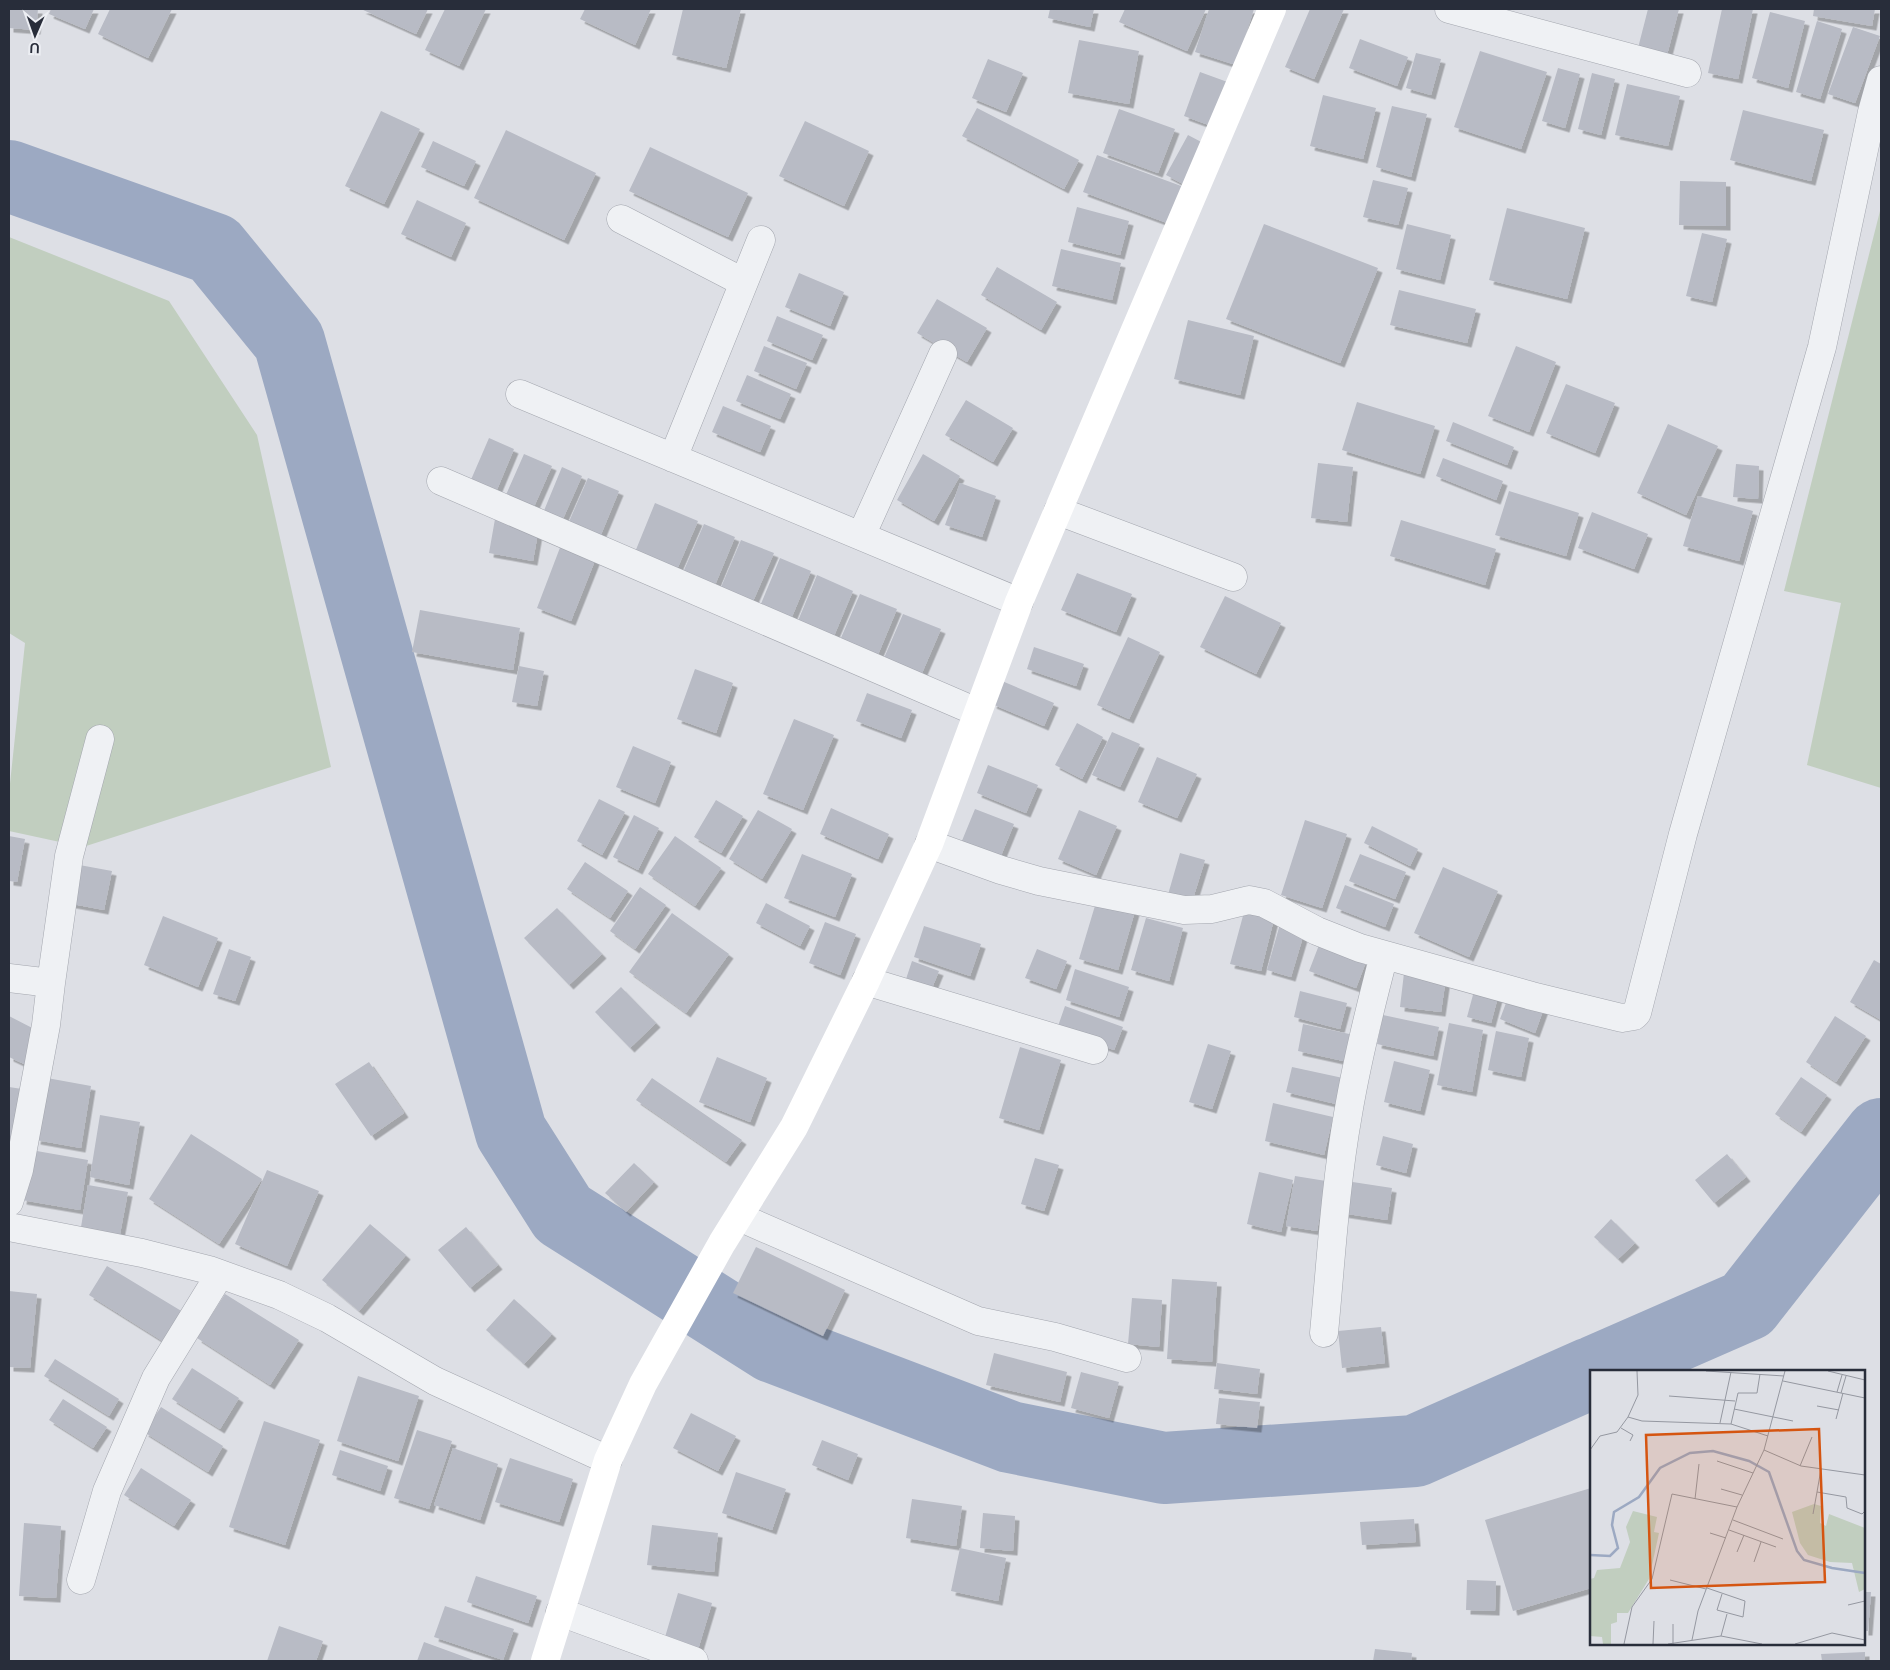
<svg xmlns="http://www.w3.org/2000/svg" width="1890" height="1670" font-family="Lato,sans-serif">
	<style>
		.green { fill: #c1cebf }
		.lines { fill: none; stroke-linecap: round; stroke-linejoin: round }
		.river { stroke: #9ca9c2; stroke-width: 72 }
		.building { fill: #b8bbc5; filter: url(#shadow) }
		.street-casing { stroke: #a3a6ae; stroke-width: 29 }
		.street { stroke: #eff1f4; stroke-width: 28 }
		.secondary { stroke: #fff; stroke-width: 28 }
		.inset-river { fill: none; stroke: #9ca9c2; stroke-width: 2.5 }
		.inset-road { fill: none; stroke: #9598a1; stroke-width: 1 }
		.view { fill: #d55511; fill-opacity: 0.15; stroke: #d55511; stroke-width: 2.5 }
		.inset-edge { fill: none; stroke: #282d3a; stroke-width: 2.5 }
	</style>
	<defs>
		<filter id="shadow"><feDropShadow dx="4.5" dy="4.5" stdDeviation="0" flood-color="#0004"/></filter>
	</defs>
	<rect width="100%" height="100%" fill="#dddfe5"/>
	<path class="green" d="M 1881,207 L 1881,788 L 1807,765 L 1841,603 L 1784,591 Z
		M 9,237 L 169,301 L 257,435 L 331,767 L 83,847 L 9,831 L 9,793 L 25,643 L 9,633 Z"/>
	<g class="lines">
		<path class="river" d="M 9,176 L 214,249 L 289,341 L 511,1132 L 563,1214 L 773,1347 L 1010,1437 L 1164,1468 L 1415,1451 L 1591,1373
			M 1596,1371 L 1747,1305 L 1881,1134"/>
	</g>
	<path class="building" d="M 9,9 L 38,9 L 36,30 L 9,28 Z
		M 51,9 L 94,9 L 85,29 L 49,14 Z
		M 110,9 L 172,9 L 148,58 L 98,34 Z
		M 361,9 L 428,9 L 416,34 Z
		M 445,9 L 486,9 L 459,66 L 425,50 Z
		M 585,9 L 651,9 L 635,45 L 580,19 Z
		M 683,9 L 741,9 L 726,68 L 672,55 Z
		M 1050,9 L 1094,9 L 1090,27 L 1048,18 Z
		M 1125,9 L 1206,9 L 1187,51 L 1119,22 Z
		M 1209,9 L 1254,9 L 1236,65 L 1195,52 Z
		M 1310,9 L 1344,9 L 1314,79 L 1285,67 Z
		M 1648,9 L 1679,9 L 1667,55 L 1638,48 Z
		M 1722,9 L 1753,9 L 1738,79 L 1708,73 Z
		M 1814,9 L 1875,9 L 1872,26 L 1813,16 Z
		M 1770,12 L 1805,21 L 1788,88 L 1752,78 Z
		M 1817,21 L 1842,29 L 1820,99 L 1796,92 Z
		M 1853,27 L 1880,36 L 1855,103 L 1828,94 Z
		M 1360,39 L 1408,57 L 1397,86 L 1349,68 Z
		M 1079,40 L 1139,51 L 1129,104 L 1068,93 Z
		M 1480,51 L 1547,72 L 1521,149 L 1454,127 Z
		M 1416,53 L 1441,59 L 1431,95 L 1406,88 Z
		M 988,59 L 1023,73 L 1006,112 L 972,98 Z
		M 1558,68 L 1580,74 L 1565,128 L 1542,121 Z
		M 1200,72 L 1233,84 L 1217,128 L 1184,116 Z
		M 1592,73 L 1615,79 L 1601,135 L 1578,129 Z
		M 1627,84 L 1680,96 L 1668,146 L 1615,135 Z
		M 1323,95 L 1376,108 L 1363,159 L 1310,146 Z
		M 1392,106 L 1427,114 L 1411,177 L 1376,167 Z
		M 977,108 L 1079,160 L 1064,189 L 962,136 Z
		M 1119,109 L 1175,129 L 1158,173 L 1103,153 Z
		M 1743,110 L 1824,130 L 1811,181 L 1730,160 Z
		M 381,111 L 420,129 L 384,204 L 345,186 Z
		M 805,121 L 869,151 L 844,206 L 779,176 Z
		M 506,130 L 596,173 L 564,240 L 474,198 Z
		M 1188,135 L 1207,145 L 1185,185 L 1166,175 Z
		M 433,141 L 476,161 L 464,186 L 421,167 Z
		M 650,147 L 748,193 L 728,237 L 629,191 Z
		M 1097,155 L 1192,190 L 1178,227 L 1083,192 Z
		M 1373,180 L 1408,188 L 1398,225 L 1363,217 Z
		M 1680,181 L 1726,182 L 1726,226 L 1679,225 Z
		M 417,200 L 466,223 L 451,257 L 401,234 Z
		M 1077,207 L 1129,221 L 1120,255 L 1068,242 Z
		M 1507,208 L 1585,228 L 1567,299 L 1489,280 Z
		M 1264,224 L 1378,268 L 1340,363 L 1226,319 Z
		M 1407,224 L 1451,235 L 1440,280 L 1396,269 Z
		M 1702,233 L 1727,239 L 1712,302 L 1686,296 Z
		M 1061,249 L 1121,263 L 1112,300 L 1052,286 Z
		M 997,267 L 1057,302 L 1041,330 L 981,295 Z
		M 799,273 L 844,292 L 830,326 L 785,307 Z
		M 1399,290 L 1476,309 L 1467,343 L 1390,325 Z
		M 937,299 L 987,328 L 967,362 L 917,333 Z
		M 777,316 L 823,335 L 812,360 L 767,341 Z
		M 1188,320 L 1254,336 L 1240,395 L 1174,379 Z
		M 764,346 L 807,363 L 796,389 L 754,371 Z
		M 1516,346 L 1556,362 L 1529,432 L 1488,416 Z
		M 747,375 L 791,394 L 780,419 L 736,401 Z
		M 1566,384 L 1615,403 L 1595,453 L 1546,433 Z
		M 966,400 L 1013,428 L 993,462 L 945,435 Z
		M 1357,402 L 1435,426 L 1420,474 L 1342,450 Z
		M 723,406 L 771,426 L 760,452 L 712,432 Z
		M 1453,422 L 1514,447 L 1507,465 L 1446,441 Z
		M 1668,424 L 1718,446 L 1686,515 L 1637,493 Z
		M 489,438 L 514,449 L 496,492 L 470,482 Z
		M 524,454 L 552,466 L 533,509 L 505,497 Z
		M 923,454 L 960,476 L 934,521 L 897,500 Z
		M 1443,458 L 1503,481 L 1496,500 L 1436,476 Z
		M 1318,463 L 1353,467 L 1347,522 L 1311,518 Z
		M 1736,464 L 1759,466 L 1758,499 L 1733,497 Z
		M 562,467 L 582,476 L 562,521 L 543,513 Z
		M 588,478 L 619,491 L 600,537 L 568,524 Z
		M 960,483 L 996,496 L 982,537 L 945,525 Z
		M 1509,491 L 1579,513 L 1566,556 L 1495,535 Z
		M 1698,496 L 1753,511 L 1739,561 L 1683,546 Z
		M 655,503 L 698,521 L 675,574 L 633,557 Z
		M 1592,512 L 1648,534 L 1634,569 L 1578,548 Z
		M 495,519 L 539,527 L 533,561 L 489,553 Z
		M 1401,520 L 1496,549 L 1485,585 L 1390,556 Z
		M 704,524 L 735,537 L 713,590 L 681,577 Z
		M 741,540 L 774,553 L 751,606 L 719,592 Z
		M 561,545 L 596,558 L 571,621 L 537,608 Z
		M 780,558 L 811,571 L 789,624 L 758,611 Z
		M 1077,573 L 1132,594 L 1116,632 L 1061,610 Z
		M 817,575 L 853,591 L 831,643 L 795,628 Z
		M 860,594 L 897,609 L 875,662 L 837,647 Z
		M 1225,596 L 1281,623 L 1256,674 L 1200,647 Z
		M 420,610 L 520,628 L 513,670 L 412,652 Z
		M 903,614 L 941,629 L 919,680 L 881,665 Z
		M 1128,637 L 1160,652 L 1129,719 L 1097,705 Z
		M 1034,647 L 1084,664 L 1076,686 L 1027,669 Z
		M 519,666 L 544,671 L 537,706 L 512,702 Z
		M 695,669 L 733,683 L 716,733 L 677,719 Z
		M 1002,681 L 1054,703 L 1044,726 L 992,704 Z
		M 867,693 L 912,710 L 901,738 L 856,721 Z
		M 794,719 L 834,735 L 803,810 L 763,794 Z
		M 1077,723 L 1103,737 L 1082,779 L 1055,765 Z
		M 1112,732 L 1140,744 L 1120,787 L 1092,775 Z
		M 633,746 L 671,762 L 655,803 L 616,787 Z
		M 1157,757 L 1197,774 L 1177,818 L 1138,802 Z
		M 988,765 L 1038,785 L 1026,813 L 977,793 Z
		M 599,799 L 625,812 L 602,855 L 577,841 Z
		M 716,800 L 743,816 L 721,853 L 694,837 Z
		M 831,808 L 889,834 L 878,859 L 820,834 Z
		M 975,809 L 1014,824 L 998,863 L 959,848 Z
		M 758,810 L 792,829 L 762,879 L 729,859 Z
		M 1079,810 L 1117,826 L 1096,875 L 1058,859 Z
		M 634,815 L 659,828 L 638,870 L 613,857 Z
		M 1305,820 L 1347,834 L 1322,908 L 1281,895 Z
		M 1372,826 L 1418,849 L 1410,866 L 1364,843 Z
		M 9,836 L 25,839 L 17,882 L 9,881 Z
		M 675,836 L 721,868 L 695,906 L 648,874 Z
		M 1180,853 L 1205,860 L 1191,905 L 1167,898 Z
		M 802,854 L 852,874 L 835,917 L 784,898 Z
		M 1360,854 L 1406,872 L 1395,899 L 1349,881 Z
		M 585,862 L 628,891 L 610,918 L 567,889 Z
		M 74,864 L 112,871 L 104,910 L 67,903 Z
		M 1443,867 L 1498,891 L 1469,957 L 1414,933 Z
		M 1345,885 L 1394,904 L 1385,927 L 1336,908 Z
		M 640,887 L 666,905 L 635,949 L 610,931 Z
		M 1097,899 L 1135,911 L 1118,970 L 1079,959 Z
		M 766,903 L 810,926 L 800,946 L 756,923 Z
		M 557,908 L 602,954 L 569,985 L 524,938 Z
		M 1244,912 L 1274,919 L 1261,971 L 1230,964 Z
		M 672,913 L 729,954 L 686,1013 L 629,972 Z
		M 163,916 L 218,938 L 198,987 L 144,965 Z
		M 1146,918 L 1183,928 L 1169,981 L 1131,970 Z
		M 825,922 L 856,934 L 840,975 L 809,963 Z
		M 1280,924 L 1305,930 L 1291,977 L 1267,970 Z
		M 924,926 L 981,944 L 970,976 L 914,957 Z
		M 1319,945 L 1366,962 L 1356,988 L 1309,971 Z
		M 229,949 L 251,957 L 235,1001 L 213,994 Z
		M 1037,949 L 1067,961 L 1056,989 L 1025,978 Z
		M 1874,960 L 1881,964 L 1881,1020 L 1850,1002 Z
		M 912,961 L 939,971 L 932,988 L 906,979 Z
		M 1075,969 L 1129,987 L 1119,1017 L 1066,1000 Z
		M 1404,973 L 1446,978 L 1441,1012 L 1400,1007 Z
		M 621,987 L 656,1023 L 630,1048 L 595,1012 Z
		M 1300,991 L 1347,1003 L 1340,1029 L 1294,1017 Z
		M 1474,991 L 1498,997 L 1491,1023 L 1467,1017 Z
		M 1509,995 L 1544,1008 L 1535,1033 L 1500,1019 Z
		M 1065,1006 L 1123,1027 L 1114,1050 L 1057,1029 Z
		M 1383,1015 L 1439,1027 L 1433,1056 L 1377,1044 Z
		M 9,1016 L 40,1032 L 24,1064 L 9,1057 Z
		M 1835,1016 L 1866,1036 L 1836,1082 L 1806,1062 Z
		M 1449,1023 L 1483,1030 L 1472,1092 L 1437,1085 Z
		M 1303,1024 L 1354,1035 L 1348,1062 L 1298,1051 Z
		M 1496,1031 L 1529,1038 L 1521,1077 L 1488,1070 Z
		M 1208,1044 L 1231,1051 L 1212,1109 L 1189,1102 Z
		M 1020,1047 L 1061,1060 L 1039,1130 L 999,1118 Z
		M 717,1057 L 767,1078 L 750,1122 L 699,1102 Z
		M 1394,1061 L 1430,1070 L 1420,1111 L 1384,1102 Z
		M 369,1062 L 404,1113 L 371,1136 L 335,1084 Z
		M 1292,1067 L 1343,1078 L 1336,1104 L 1286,1092 Z
		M 1801,1077 L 1827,1095 L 1801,1132 L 1775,1114 Z
		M 47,1078 L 91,1086 L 81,1148 L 36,1140 Z
		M 652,1078 L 742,1140 L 726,1162 L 636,1100 Z
		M 9,1087 L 22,1089 L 9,1155 Z
		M 1273,1103 L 1333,1117 L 1324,1155 L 1265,1141 Z
		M 100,1115 L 140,1122 L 129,1185 L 90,1177 Z
		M 191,1134 L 262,1179 L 219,1244 L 149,1199 Z
		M 1383,1136 L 1413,1144 L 1406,1173 L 1376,1165 Z
		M 31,1150 L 88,1160 L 80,1210 L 22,1200 Z
		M 1727,1154 L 1746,1177 L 1714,1203 L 1695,1180 Z
		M 1035,1158 L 1059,1165 L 1044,1211 L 1021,1204 Z
		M 634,1163 L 654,1182 L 626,1212 L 605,1193 Z
		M 267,1170 L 319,1191 L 287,1266 L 235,1244 Z
		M 1259,1172 L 1293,1180 L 1281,1232 L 1247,1224 Z
		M 1295,1176 L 1326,1181 L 1317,1231 L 1286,1226 Z
		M 1346,1181 L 1392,1188 L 1387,1220 L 1341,1213 Z
		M 88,1185 L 128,1192 L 120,1234 L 81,1227 Z
		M 1611,1219 L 1635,1243 L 1618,1259 L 1594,1237 Z
		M 370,1224 L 406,1255 L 359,1311 L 322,1280 Z
		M 466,1227 L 498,1265 L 470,1288 L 438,1250 Z
		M 756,1247 L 845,1290 L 823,1336 L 733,1293 Z
		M 107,1266 L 183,1312 L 164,1342 L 89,1295 Z
		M 1172,1279 L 1217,1282 L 1212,1362 L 1167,1359 Z
		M 9,1291 L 37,1294 L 30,1368 L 9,1367 Z
		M 225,1294 L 299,1340 L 270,1385 L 197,1338 Z
		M 1132,1298 L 1162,1300 L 1159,1347 L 1128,1344 Z
		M 514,1299 L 552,1334 L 524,1364 L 486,1330 Z
		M 1381,1327 L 1385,1363 L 1342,1368 L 1338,1331 Z
		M 994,1353 L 1067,1372 L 1060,1402 L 986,1385 Z
		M 55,1359 L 119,1399 L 109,1416 L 44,1376 Z
		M 1217,1363 L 1260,1369 L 1257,1394 L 1214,1389 Z
		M 192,1368 L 239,1398 L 220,1429 L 172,1399 Z
		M 1081,1372 L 1119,1382 L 1109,1418 L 1071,1408 Z
		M 358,1376 L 419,1396 L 398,1461 L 337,1441 Z
		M 1219,1398 L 1260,1402 L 1257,1428 L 1216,1424 Z
		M 63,1399 L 107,1427 L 93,1448 L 49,1420 Z
		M 161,1407 L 223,1446 L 208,1472 L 144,1432 Z
		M 691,1413 L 736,1436 L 718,1471 L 673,1448 Z
		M 264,1421 L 320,1440 L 285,1545 L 229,1527 Z
		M 417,1430 L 452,1441 L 429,1509 L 394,1498 Z
		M 822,1440 L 858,1454 L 848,1480 L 812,1465 Z
		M 453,1448 L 498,1464 L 480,1520 L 434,1505 Z
		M 340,1450 L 388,1466 L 380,1491 L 332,1475 Z
		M 510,1458 L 573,1479 L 559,1522 L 495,1502 Z
		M 141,1468 L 191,1500 L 174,1526 L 124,1495 Z
		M 736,1472 L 786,1489 L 772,1530 L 722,1513 Z
		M 1591,1488 L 1591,1588 L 1513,1611 L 1485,1520 Z
		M 912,1499 L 962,1506 L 956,1546 L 906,1538 Z
		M 983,1513 L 1015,1516 L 1013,1551 L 980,1548 Z
		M 1414,1519 L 1416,1542 L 1362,1545 L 1360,1522 Z
		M 24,1523 L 61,1526 L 56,1598 L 19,1596 Z
		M 652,1525 L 718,1533 L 714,1572 L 647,1565 Z
		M 960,1548 L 1006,1558 L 998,1601 L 951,1591 Z
		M 476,1576 L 537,1596 L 528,1623 L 467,1602 Z
		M 1467,1580 L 1496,1581 L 1495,1611 L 1466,1610 Z
		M 1864,1592 L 1871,1592 L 1868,1631 L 1864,1631 Z
		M 678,1593 L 712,1603 L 697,1653 L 663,1644 Z
		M 445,1606 L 514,1629 L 503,1660 L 434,1637 Z
		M 279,1626 L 323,1641 L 316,1661 L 267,1661 Z
		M 424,1642 L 476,1661 L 417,1661 Z
		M 1375,1649 L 1412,1653 L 1411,1661 L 1373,1661 Z
		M 1865,1652 L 1865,1661 L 1822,1661 L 1821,1654 Z"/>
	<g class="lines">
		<defs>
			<path id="street" d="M 1449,9 L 1687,73
				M 621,219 L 743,282
				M 520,394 L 1019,602
				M 673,458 L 761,240
				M 441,481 L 977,712
				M 1058,511 L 1233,577
				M 861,536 L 943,354
				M 929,844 L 1001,870 L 1039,881 L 1184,910 L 1212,909 L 1249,900 L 1264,903 L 1317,931 L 1360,948 L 1532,996 L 1622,1018 L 1634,1016 L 1637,1013 L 1683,834 L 1822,347 L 1872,112 L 1881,80
				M 9,978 L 51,983 L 46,1025 L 19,1170 L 9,1202
				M 866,981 L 1094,1050
				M 51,983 L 69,856 L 100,739
				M 739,1217 L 978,1321 L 1055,1337 L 1127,1358
				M 9,1227 L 142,1253 L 209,1270 L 279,1295 L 327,1318 L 435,1381 L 608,1460
				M 1324,1333 C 1331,1260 1335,1187 1348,1114 C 1357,1060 1370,1008 1384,955
				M 81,1580 L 107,1491 L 156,1378 L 220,1274
				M 560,1612 L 694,1661"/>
		</defs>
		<use href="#street" class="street-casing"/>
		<use href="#street" class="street"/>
		<path class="secondary" d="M 545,1661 L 608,1460 L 643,1384 L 722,1243 L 794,1127 L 866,981 L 929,844 L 1019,602 L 1272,9"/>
	</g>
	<g transform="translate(1590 1370)">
		<rect width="275" height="275" fill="#dddfe5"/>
		<path d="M 224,134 L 231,136 L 230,153 L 236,156 L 239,144 L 275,158 L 275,219 L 269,222 L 262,193 L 240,192 L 218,185 L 210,173 L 202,142 ZM 43,141 L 67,147 L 64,162 L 69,163 L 59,209 L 38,243 L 27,243 L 27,252 L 21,254 L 21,274 L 13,274 L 12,267 L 0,266 L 0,209 L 4,208 L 7,200 L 30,198 L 40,172 L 36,157 Z" fill="#c1cebf"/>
		<path class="inset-river" d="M 0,185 L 20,186 L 28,178 L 22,155 L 24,142 L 49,127 L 70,98 L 100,83 L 123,81 L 159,91 L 179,102 L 207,181 L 214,190 L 242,198 L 275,203"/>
		<path class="inset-road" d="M 116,1 L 194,6M 238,1 L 275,10M 193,11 L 275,28M 247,22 L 252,5M 251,23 L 256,6M 79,26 L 145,31M 227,36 L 249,40M 144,39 L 203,51M 38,47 L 52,51 L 141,54 L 178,66M 246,49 L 253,23M 130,53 L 141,2M 141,54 L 148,23 L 167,23 L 170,4M 31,58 L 43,65 L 40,71M 0,80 L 10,66 L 27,62 L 38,47 L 48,25 L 47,1M 174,80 L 211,96 L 275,105M 127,91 L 163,103M 210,96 L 222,67M 231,99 L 227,122 L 256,127 L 257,138 L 272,144 L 275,141M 131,119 L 152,125M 105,129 L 109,94M 223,144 L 227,122M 143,150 L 193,169M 139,160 L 186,177M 120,163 L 136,168M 147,182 L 154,165M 164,192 L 171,172M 80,210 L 116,219M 117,218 L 155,231 L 153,247 L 127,240 L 132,224M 258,235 L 275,231M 83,254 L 83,274M 131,266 L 137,244M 102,270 L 108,241 L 147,137 L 174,80 L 195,1M 34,274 L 42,237 L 62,209 L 82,124 L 147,137M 63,274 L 64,251M 78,274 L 131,266 L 172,274M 205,274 L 242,263 L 275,270"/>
		<path class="view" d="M 229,59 L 235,212 L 61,218 L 56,65 Z"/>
		<rect width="275" height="275" class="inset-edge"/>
	</g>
	<rect width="1890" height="1670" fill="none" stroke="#282d3a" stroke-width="20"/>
	<g transform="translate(35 35) rotate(182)" stroke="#eceef3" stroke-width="4" paint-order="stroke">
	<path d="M0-4L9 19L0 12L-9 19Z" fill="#282d3a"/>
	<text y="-8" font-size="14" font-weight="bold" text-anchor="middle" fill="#282d3a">U</text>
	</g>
</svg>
